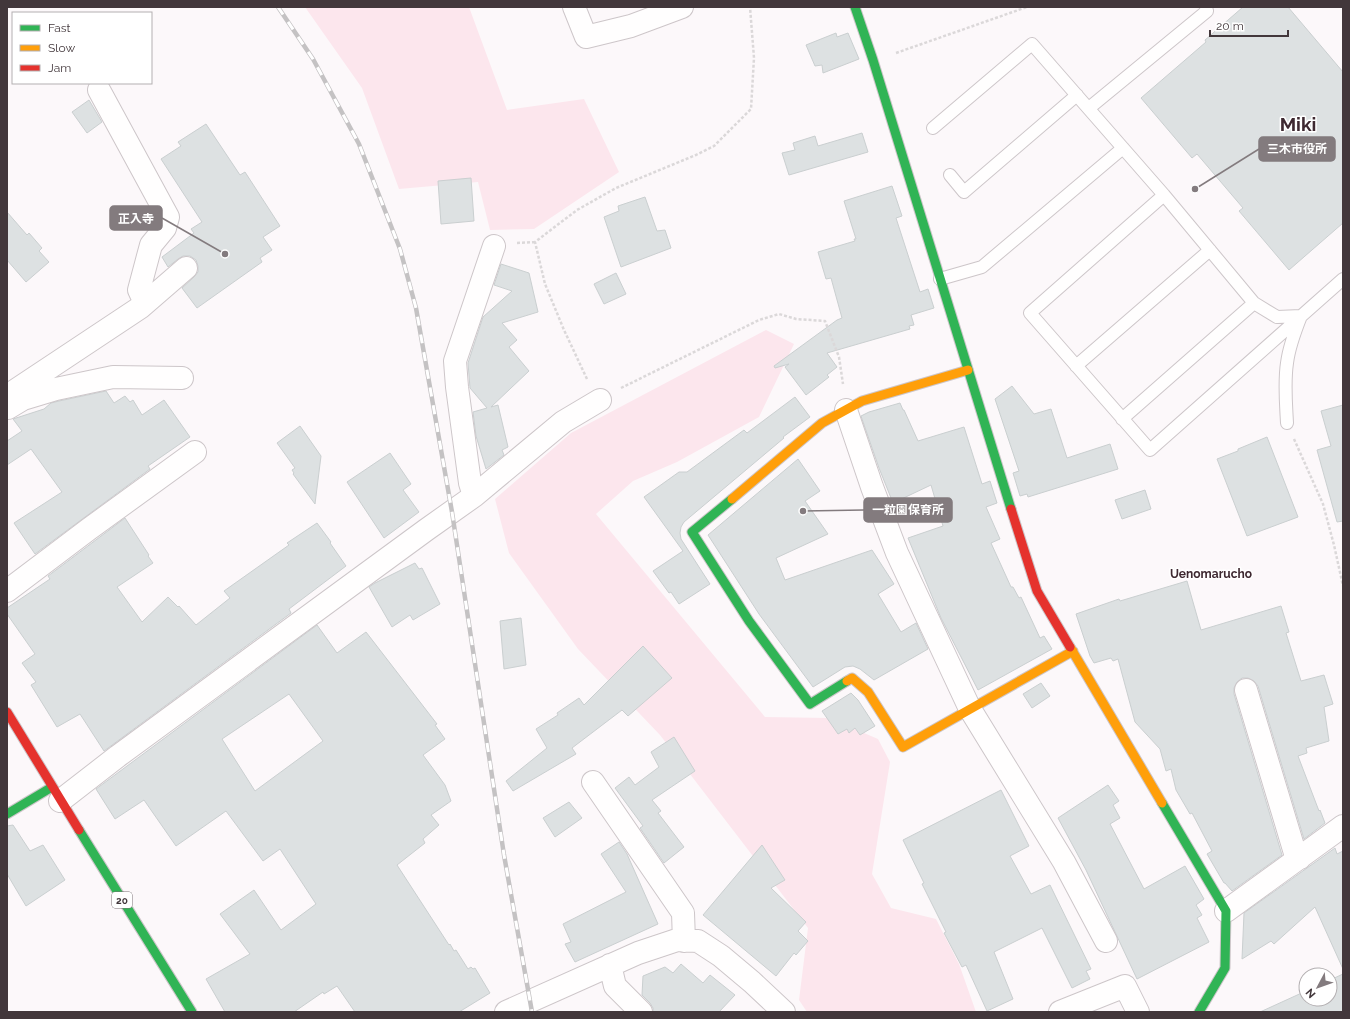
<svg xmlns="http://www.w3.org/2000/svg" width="1350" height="1019" font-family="Raleway,'Noto Sans JP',sans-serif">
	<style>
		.green { fill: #fce6ed }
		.building { fill: #dde1e2; stroke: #cacfd0; fill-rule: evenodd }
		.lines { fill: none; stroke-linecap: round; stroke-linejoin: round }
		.lane-casing { stroke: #cdc6c9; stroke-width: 14 }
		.street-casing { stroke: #cdc6c9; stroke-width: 24 }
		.fast-casing { stroke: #cdc6c9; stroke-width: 11 }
		.slow-casing { stroke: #cdc6c9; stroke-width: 11 }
		.jam-casing { stroke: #cdc6c9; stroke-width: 11 }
		.path { stroke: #dbd8d9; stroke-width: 2.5; stroke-dasharray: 3 2; stroke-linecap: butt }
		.lane { stroke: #fffefe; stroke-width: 12 }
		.street { stroke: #fffefe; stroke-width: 22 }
		.fast { stroke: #30b455; stroke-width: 9 }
		.slow { stroke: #ff9f0a; stroke-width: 9 }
		.jam { stroke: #e5322d; stroke-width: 9 }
		.rail-casing { stroke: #c4c2c3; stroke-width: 4.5 }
		.rail { stroke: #fff; stroke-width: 3; stroke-dasharray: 9; stroke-linecap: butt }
		.labels { text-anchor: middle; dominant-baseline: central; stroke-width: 3; stroke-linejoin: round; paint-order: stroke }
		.shield { fill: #fff; stroke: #7b7376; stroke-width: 1 }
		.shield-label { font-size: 10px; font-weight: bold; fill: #42373b }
		.neighbourhood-label { font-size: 12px; font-weight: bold; fill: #3e2931; stroke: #fff }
		.town-label { font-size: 19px; font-weight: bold; fill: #3e2931; stroke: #fff }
		.leader { fill: none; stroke: #837b7e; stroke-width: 1.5 }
		.callout-dot { fill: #837b7e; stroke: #fff; stroke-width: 1.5 }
		.callout { fill: #837b7e; stroke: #837b7e; stroke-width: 1.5 }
		.callout-label { font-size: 12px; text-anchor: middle; font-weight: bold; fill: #fff }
	</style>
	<rect width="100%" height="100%" fill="#fcf8fa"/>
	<path class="green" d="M 305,7 L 469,7 L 507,110 L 584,99 L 619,172 L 534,229 L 490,230 L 478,182 L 399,189 L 362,88 Z
		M 766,330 L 794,344 L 759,417 L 677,462 L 633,481 L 596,514 L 765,717 L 829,718 L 878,739 L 890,762 L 872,874 L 891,908 L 936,919 L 959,964 L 976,1012 L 807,1012 L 799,1000 L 808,928 L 660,735 L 578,649 L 509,553 L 495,499 L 571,433 Z"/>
	<path class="building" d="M 1243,7 L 1288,7 L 1343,72 L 1343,223 L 1289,270 L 1239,211 L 1243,208 L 1197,154 L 1192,158 L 1141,98 L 1206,42 L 1205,40 Z
		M 836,33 L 837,37 L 848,33 L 859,59 L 823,73 L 822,65 L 815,66 L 806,45 Z
		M 89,100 L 102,122 L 87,133 L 72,112 Z
		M 206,124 L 240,175 L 245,172 L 280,226 L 263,237 L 272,250 L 260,258 L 262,262 L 197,308 L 182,288 L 194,277 L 198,272 L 198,266 L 196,260 L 190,256 L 183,256 L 178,259 L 168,267 L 162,257 L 194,233 L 191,229 L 202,222 L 161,159 L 181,146 L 178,142 Z
		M 862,133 L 868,152 L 789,175 L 782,153 L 795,150 L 793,143 L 815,136 L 818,146 Z
		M 471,178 L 474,221 L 441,224 L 438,181 Z
		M 892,186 L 902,216 L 896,218 L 920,292 L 928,289 L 934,308 L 911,315 L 914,325 L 909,326 L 910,329 L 827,353 L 837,367 L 827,375 L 829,377 L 806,395 L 785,367 L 789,364 L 775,368 L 774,366 L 837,320 L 842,318 L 831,278 L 826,279 L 818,252 L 855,241 L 854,239 L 856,239 L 844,201 Z
		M 645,197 L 657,231 L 665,230 L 671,248 L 621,267 L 604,217 L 619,211 L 618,206 Z
		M 7,212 L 27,235 L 29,233 L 42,248 L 39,251 L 49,262 L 26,282 L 7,260 Z
		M 501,264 L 529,273 L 538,312 L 502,323 L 517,340 L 509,347 L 529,371 L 491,407 L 498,405 L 508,447 L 502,450 L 504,455 L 486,469 L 476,436 L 473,412 L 487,408 L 470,388 L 468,363 L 483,317 L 512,291 L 494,285 Z
		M 616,273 L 626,294 L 604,304 L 594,284 Z
		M 1012,386 L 1034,414 L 1051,409 L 1067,458 L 1110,444 L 1118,469 L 1028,497 L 1027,494 L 1020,496 L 1013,473 L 1019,471 L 995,399 Z
		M 106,391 L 114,403 L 125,396 L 130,402 L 133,400 L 142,415 L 164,400 L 190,437 L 148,466 L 150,469 L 35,554 L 14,523 L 62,492 L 31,449 L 7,465 L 7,441 L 22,431 L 13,419 L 44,409 L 51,403 L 59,401 Z
		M 795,397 L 810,417 L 783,437 L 784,438 L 684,522 L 681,527 L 680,533 L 681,539 L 710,584 L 679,604 L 671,592 L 669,593 L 653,571 L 683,551 L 644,497 L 679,472 L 687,472 L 744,430 L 747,433 Z
		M 900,403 L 903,410 L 904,410 L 918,441 L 964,427 L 982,484 L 990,481 L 997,503 L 986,507 L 1000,539 L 991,543 L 1011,587 L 1013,587 L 1019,598 L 1021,597 L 1040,638 L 1044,636 L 1052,649 L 978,690 L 941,618 L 908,538 L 943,526 L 931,485 L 893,503 L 879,468 L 862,419 L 861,416 L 869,412 Z
		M 1343,405 L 1343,521 L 1337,522 L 1317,450 L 1331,446 L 1321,411 Z
		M 300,426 L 321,456 L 315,504 L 293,474 L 294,473 L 292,470 L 295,468 L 277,443 Z
		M 1267,437 L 1298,517 L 1247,536 L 1217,459 L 1238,451 L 1238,449 Z
		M 390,453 L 411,484 L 403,490 L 419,512 L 384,538 L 347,482 Z
		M 798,459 L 820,491 L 805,501 L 828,534 L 776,558 L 785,580 L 872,550 L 894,584 L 878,594 L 901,632 L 916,623 L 928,649 L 874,680 L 860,669 L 853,666 L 845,667 L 813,687 L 759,614 L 708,535 Z
		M 1145,490 L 1151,509 L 1122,519 L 1115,500 Z
		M 125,518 L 149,555 L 148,556 L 153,563 L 117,587 L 142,622 L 168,597 L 178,607 L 179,606 L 196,625 L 230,598 L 224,591 L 289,545 L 287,543 L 317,523 L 331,542 L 330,543 L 346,566 L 289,609 L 291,613 L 104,751 L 80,714 L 57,727 L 31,685 L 36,682 L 22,663 L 35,654 L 7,614 L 7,608 L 50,579 L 48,576 Z
		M 415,563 L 419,569 L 422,568 L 440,604 L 413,620 L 410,615 L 392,627 L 369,587 L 375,583 Z
		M 1187,581 L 1201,630 L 1281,606 L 1289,632 L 1286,633 L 1301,681 L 1324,675 L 1333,704 L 1324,707 L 1329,741 L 1306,748 L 1307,753 L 1298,756 L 1319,811 L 1320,810 L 1325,823 L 1304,839 L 1258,686 L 1254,681 L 1248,678 L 1242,678 L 1237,682 L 1234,688 L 1234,694 L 1282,855 L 1232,891 L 1225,883 L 1224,883 L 1207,854 L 1212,851 L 1192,813 L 1190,814 L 1176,790 L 1171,769 L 1166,771 L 1160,749 L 1135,722 L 1118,659 L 1113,661 L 1111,658 L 1094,663 L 1090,656 L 1076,614 L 1119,599 L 1120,601 Z
		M 521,618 L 526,665 L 504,669 L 500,621 Z
		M 317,625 L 337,653 L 366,632 L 437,724 L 435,725 L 445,739 L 423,755 L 445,785 L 451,801 L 431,815 L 439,825 L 423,839 L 425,843 L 397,865 L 449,945 L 450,944 L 454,951 L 456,950 L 468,969 L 471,967 L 473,969 L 475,968 L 490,993 L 459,1012 L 355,1012 L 337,986 L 324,994 L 323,992 L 294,1012 L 225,1012 L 206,979 L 250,954 L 220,914 L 254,890 L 281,930 L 316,904 L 280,849 L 263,861 L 226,811 L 176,846 L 144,800 L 115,819 L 96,789 ZM 289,694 L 323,741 L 255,791 L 222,739 Z
		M 643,646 L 672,678 L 628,716 L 622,710 L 572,748 L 576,754 L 513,791 L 506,781 L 547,748 L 536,729 L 558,715 L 557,713 L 579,698 L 584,705 Z
		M 1041,683 L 1050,696 L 1032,708 L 1023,694 Z
		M 851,693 L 858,700 L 875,726 L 860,735 L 855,728 L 849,733 L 847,729 L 838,734 L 822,711 Z
		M 674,737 L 695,771 L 652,800 L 661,811 L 658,813 L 684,847 L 664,863 L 640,828 L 643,826 L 615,788 L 629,777 L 635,785 L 659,767 L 651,752 Z
		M 1108,785 L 1119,801 L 1113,805 L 1120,818 L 1110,824 L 1144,889 L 1185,866 L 1204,899 L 1196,905 L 1202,915 L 1197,918 L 1209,942 L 1137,979 L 1086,870 L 1058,818 Z
		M 1001,790 L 1029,846 L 1010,856 L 1031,894 L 1050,885 L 1091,969 L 1086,971 L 1090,979 L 1072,988 L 1042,928 L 994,952 L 1013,999 L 987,1011 L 966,965 L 962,967 L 944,933 L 946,932 L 922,884 L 924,883 L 903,840 Z
		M 569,802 L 582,818 L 555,837 L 543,818 Z
		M 13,825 L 30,851 L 43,845 L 65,880 L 26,906 L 7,874 L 7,826 Z
		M 619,842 L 627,854 L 658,924 L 575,962 L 565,944 L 571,942 L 563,924 L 626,892 L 601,854 Z
		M 762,845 L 785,880 L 771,888 L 806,922 L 798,931 L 808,941 L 796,955 L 794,953 L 776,976 L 703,915 Z
		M 1335,848 L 1337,854 L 1343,851 L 1343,969 L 1315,907 L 1274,944 L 1271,941 L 1242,959 L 1244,913 Z
		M 681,964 L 703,983 L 710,975 L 735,995 L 719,1012 L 653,1012 L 653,1008 L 650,1003 L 642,995 L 643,976 L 665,967 L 673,973 Z
		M 1343,974 L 1343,1012 L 1260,1012 L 1306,991 L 1306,999 L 1330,999 L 1330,980 Z"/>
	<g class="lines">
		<defs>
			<path id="lane" d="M 1089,108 L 1207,11 L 1206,7
				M 933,128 L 1032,44 L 1164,195 L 1254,303 L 1277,317 L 1301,316 C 1295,331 1289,347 1287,363 C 1284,383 1286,403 1287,423
				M 950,175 L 964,192 L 1077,95
				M 1164,195 L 1030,313 L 1150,450 L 1343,279
				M 940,279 L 982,267 L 1123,148
				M 1076,366 L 1210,250
				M 1122,419 L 1254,303"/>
			<path id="street" d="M 574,7 L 586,37 L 631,26 L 682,7
				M 99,90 L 168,217 L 165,228 L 151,245 L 139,290 L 145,303
				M 7,396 L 141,307 L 186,268
				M 8,408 L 23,399 L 56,389 L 113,377 L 182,378
				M 846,410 L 872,487 L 897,553 L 970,709 L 1064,862 L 1106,941
				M 474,496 L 470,483 L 457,387 L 455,361 L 494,246
				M 7,591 L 89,529 L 195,452
				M 1246,690 L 1295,853 L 1300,858
				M 593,782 L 683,913 L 684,941
				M 60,801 L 118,756 L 426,530 L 474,496 L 563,422 L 600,400
				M 1226,911 L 1343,826
				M 610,965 L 615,986 L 641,1012
				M 506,1012 L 638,953 L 677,940 L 698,941 L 721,956 L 752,982 L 784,1012
				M 1060,1012 L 1125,986 L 1138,1012"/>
			<path id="fast" d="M 855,7 L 873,60 L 1011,509
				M 732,499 L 692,532 L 749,621 L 810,704 L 847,681
				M 1162,803 L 1226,911 L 1225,968 L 1199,1012
				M 7,814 L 52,787
				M 79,830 L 192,1012"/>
			<path id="slow" d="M 732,499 L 822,423 L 862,401 L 968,370
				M 1070,647 L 1162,803
				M 847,681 L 852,678 L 868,692 L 903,747 L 1073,651"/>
			<path id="jam" d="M 1011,509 L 1037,591 L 1070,647
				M 7,712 L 79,830"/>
		</defs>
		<use href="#lane" class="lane-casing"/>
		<use href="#street" class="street-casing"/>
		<use href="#fast" class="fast-casing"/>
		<use href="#slow" class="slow-casing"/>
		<use href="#jam" class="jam-casing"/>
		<path class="path" d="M 896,53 L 1027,7
			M 517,243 L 535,242
			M 587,379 L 564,330 L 545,284 L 535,242 L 577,210 L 616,188 L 696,155 L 714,146 L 751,109 L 754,58 L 750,7
			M 621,388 L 759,320 L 779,314 L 796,319 L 825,321 L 839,357 L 843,384
			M 1294,439 L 1323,504 L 1334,545 L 1343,586"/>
		<use href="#lane" class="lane"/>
		<use href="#street" class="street"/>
		<use href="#fast" class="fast"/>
		<use href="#slow" class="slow"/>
		<use href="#jam" class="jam"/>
		<defs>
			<path id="rail" d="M 278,7 L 313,59 L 359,144 L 400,249 L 416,308 L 452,512 L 504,855 L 532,1012"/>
		</defs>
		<use href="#rail" class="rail-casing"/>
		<use href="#rail" class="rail"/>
	</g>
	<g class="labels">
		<rect class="shield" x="112" y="892" width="20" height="16" rx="3"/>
		<g class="shield-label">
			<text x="122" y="900">20</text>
		</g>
		<g class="neighbourhood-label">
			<text x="1211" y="574">Uenomarucho</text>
		</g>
		<g class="town-label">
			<text x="1298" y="124">Miki</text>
		</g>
	</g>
	<path class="leader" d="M1195 189L1259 149M225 254L162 218M803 511L864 510"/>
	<g class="callout-dot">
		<circle cx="1195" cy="189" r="4"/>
		<circle cx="225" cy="254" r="4"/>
		<circle cx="803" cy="511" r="4"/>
	</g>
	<g class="callout">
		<rect x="1259" y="137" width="76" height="24" rx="4"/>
		<rect x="110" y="206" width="52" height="24" rx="4"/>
		<rect x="864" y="498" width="88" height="24" rx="4"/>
	</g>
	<g class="callout-label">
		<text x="1297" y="153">三木市役所</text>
		<text x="136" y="223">正入寺</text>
		<text x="908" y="514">一粒園保育所</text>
	</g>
	<rect width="1350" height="1019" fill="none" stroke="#42373b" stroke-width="16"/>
	<rect x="12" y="12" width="140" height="72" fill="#ffffff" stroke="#b3afb1"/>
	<rect x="20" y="25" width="20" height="6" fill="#30b455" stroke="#b3afb1"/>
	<text x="48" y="32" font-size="12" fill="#42373b">Fast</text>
	<rect x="20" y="45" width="20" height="6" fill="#ff9f0a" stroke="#b3afb1"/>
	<text x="48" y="52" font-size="12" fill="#42373b">Slow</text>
	<rect x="20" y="65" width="20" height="6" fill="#e5322d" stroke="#b3afb1"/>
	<text x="48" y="72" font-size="12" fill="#42373b">Jam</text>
	<g transform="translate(1318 987) rotate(229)"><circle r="19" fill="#ffffff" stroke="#b3afb1"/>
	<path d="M0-3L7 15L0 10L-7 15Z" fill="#837b7e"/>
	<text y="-6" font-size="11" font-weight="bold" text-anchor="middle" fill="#42373b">N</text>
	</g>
	<path d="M1210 30v6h78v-6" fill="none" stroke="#42373b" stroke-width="2"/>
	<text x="1216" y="30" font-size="12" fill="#42373b" stroke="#ffffff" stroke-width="3" paint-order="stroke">20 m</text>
</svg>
